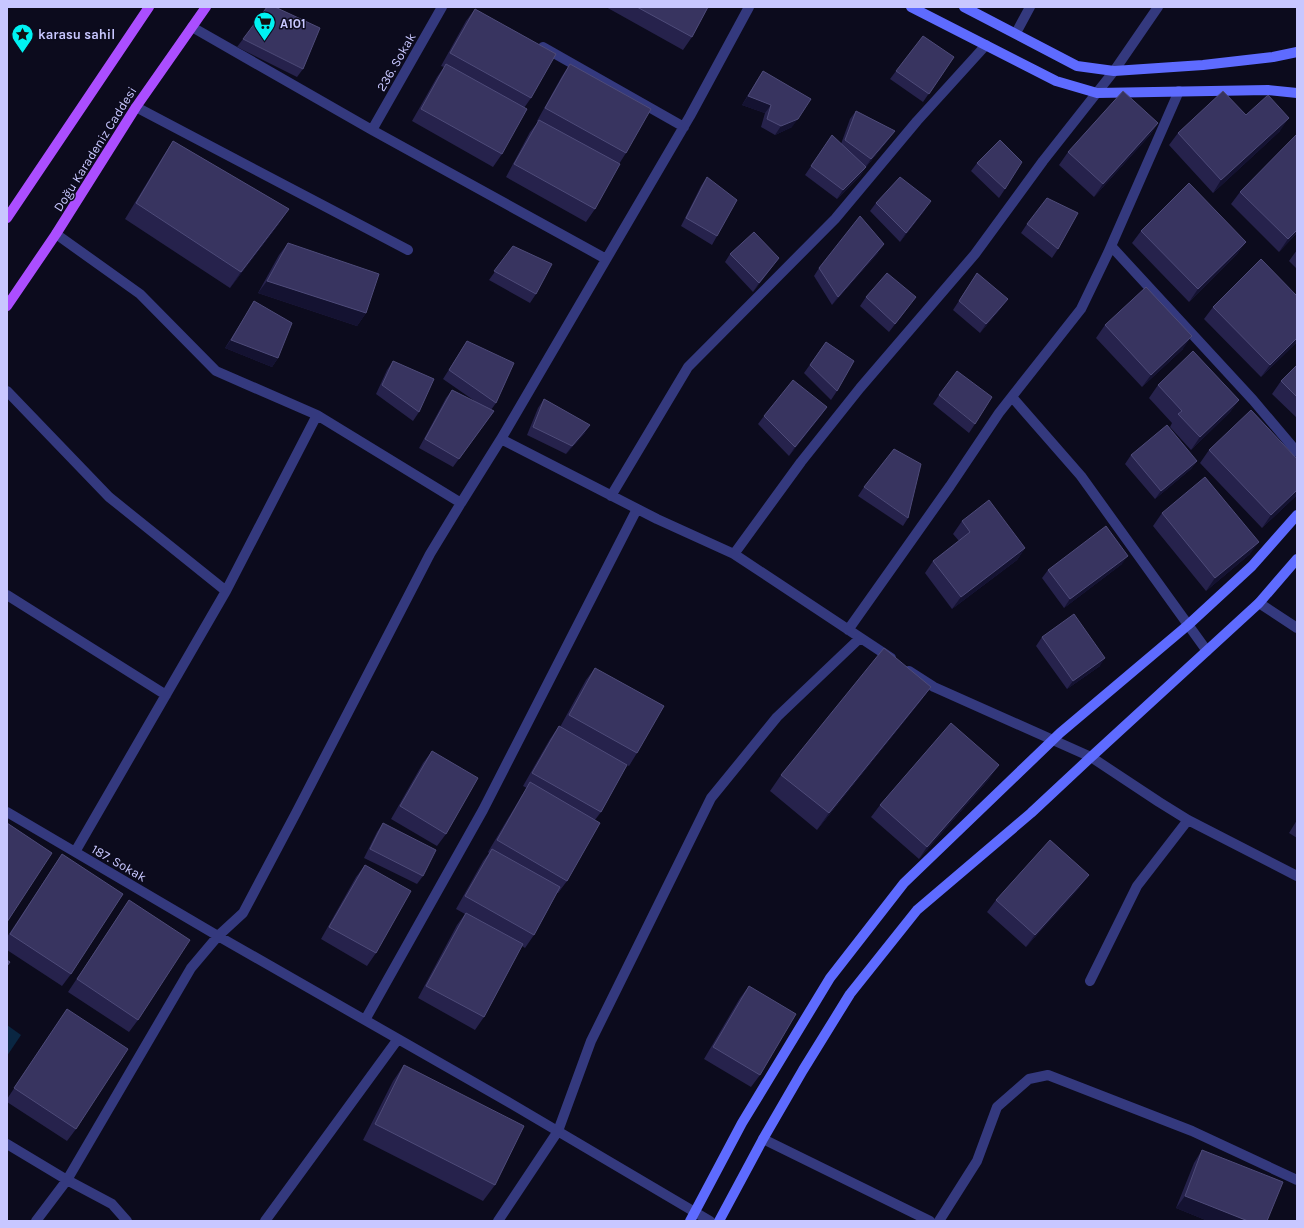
<svg xmlns="http://www.w3.org/2000/svg" width="1304" height="1228" font-family="Karla,sans-serif">
	<style>
		.water { fill: #0a2642 }
		.lines { fill: none; stroke-linecap: round; stroke-linejoin: round }
		.street { stroke: #34397e; stroke-width: 10 }
		.secondary { stroke: #5e6bff; stroke-width: 10 }
		.primary { stroke: #ab4eff; stroke-width: 10 }
		.wall { fill: #26224c }
		.shaded-wall { fill: #141231 }
		.building { fill: #383460; stroke: #4e4b79 }
		.labels { text-anchor: middle; dominant-baseline: central; stroke-width: 3; stroke-linejoin: round; paint-order: stroke }
		.poi-label { font-size: 13px; font-weight: bold; fill: #c8c7ff; stroke: #0c0b1d; text-anchor: start }
		.street-label { font-size: 13px; fill: #c8c7ff; stroke: #0c0b1d }
	</style>
	<rect width="100%" height="100%" fill="#0c0b1d"/>
	<path class="water" d="M 7,1025 L 21,1035 L 7,1056 Z"/>
	<g class="lines">
		<path class="street" d="M 192,27 L 372,130 L 606,259
			M 1016,33 L 1030,7
			M 543,47 L 684,127
			M 136,107 L 408,250
			M 372,130 L 442,7
			M 56,234 L 140,294 L 216,371 L 317,415
			M 1111,246 L 1253,400 L 1297,452
			M 7,391 L 109,497 L 226,591
			M 1012,397 L 1081,476 L 1207,651
			M 501,439 L 690,116 L 749,7
			M 611,496 L 688,367 L 835,219 L 917,121 L 986,45
			M 461,503 L 501,439 L 657,519 L 734,554 L 891,658
			M 734,554 L 801,462 L 860,388 L 975,254 L 1043,161 L 1114,71 L 1158,7
			M 7,595 L 166,695
			M 1259,603 L 1297,628
			M 848,630 L 950,486 L 999,413 L 1081,309 L 1108,253 L 1179,91
			M 909,671 L 934,687 L 1091,757 L 1159,802 L 1188,820 L 1297,876
			M 7,812 L 218,936 L 510,1103 L 710,1221
			M 1090,981 L 1137,886 L 1188,820
			M 365,1020 L 483,810 L 637,509
			M 763,1139 L 930,1221
			M 7,1144 L 67,1180 L 112,1204 L 127,1221
			M 36,1221 L 67,1180 L 191,968 L 218,936 L 243,913 L 296,813 L 430,554 L 461,503 L 317,415 L 226,591 L 75,852
			M 265,1221 L 398,1039
			M 498,1221 L 558,1131 L 591,1041 L 711,798 L 777,717 L 860,638
			M 939,1221 L 977,1161 L 997,1107 L 1029,1079 L 1048,1075 L 1192,1131 L 1297,1180"/>
		<path class="secondary" d="M 911,7 L 1056,81 L 1097,93 L 1268,90 L 1297,93
			M 964,7 L 1077,66 L 1114,71 L 1203,65 L 1273,57 L 1297,52
			M 690,1221 L 742,1123 L 830,978 L 904,883 L 1060,733 L 1188,625 L 1252,566 L 1297,515
			M 719,1221 L 763,1139 L 803,1070 L 850,994 L 917,910 L 1031,813 L 1091,757 L 1259,603 L 1297,559"/>
		<path class="primary" d="M 7,218 L 149,7
			M 7,306 L 56,234 L 136,107 L 206,7"/>
	</g>
	<path class="wall" d="M 606,7 L 708,7 L 692,37 L 683,50 Z
		M 475,9 L 531,98 L 524,108 L 502,154 L 493,167 L 412,121 L 437,77 L 444,67 L 441,66 L 466,21 Z
		M 243,39 L 303,69 L 297,77 L 237,47 Z
		M 954,57 L 923,102 L 890,79 L 896,71 Z
		M 570,64 L 626,153 L 619,164 L 595,209 L 586,222 L 506,177 L 530,132 L 538,122 L 537,121 L 562,76 Z
		M 763,71 L 792,127 L 775,135 L 761,127 L 765,113 L 742,105 L 757,80 Z
		M 856,111 L 895,131 L 889,139 L 866,167 L 860,176 L 837,199 L 805,175 L 832,135 L 841,144 L 850,119 Z
		M 1158,123 L 1150,135 L 1094,197 L 1059,165 L 1068,152 Z
		M 1280,131 L 1213,193 L 1169,145 L 1178,133 Z
		M 173,141 L 289,209 L 278,225 L 230,288 L 125,219 L 162,158 Z
		M 977,163 L 1005,189 L 999,198 L 971,171 Z
		M 707,177 L 717,236 L 712,245 L 681,226 L 701,186 Z
		M 1240,192 L 1297,233 L 1279,252 L 1231,204 Z
		M 876,203 L 925,210 L 900,242 L 870,211 Z
		M 1027,224 L 1058,249 L 1052,258 L 1021,233 Z
		M 1141,231 L 1246,242 L 1237,254 L 1189,302 L 1132,243 Z
		M 288,243 L 366,313 L 357,326 L 258,293 L 279,255 Z
		M 513,246 L 536,294 L 530,303 L 489,280 Z
		M 1297,250 L 1297,269 L 1289,261 Z
		M 878,253 L 832,305 L 814,276 L 819,268 Z
		M 730,254 L 773,266 L 753,292 L 725,262 Z
		M 977,273 L 1002,307 L 980,333 L 953,310 Z
		M 1297,296 L 1297,342 L 1261,377 L 1204,319 L 1213,307 Z
		M 866,297 L 910,305 L 889,332 L 860,306 Z
		M 254,301 L 278,358 L 272,367 L 225,348 L 249,310 Z
		M 1105,325 L 1183,349 L 1142,387 L 1096,338 Z
		M 467,341 L 496,403 L 491,410 L 494,411 L 453,467 L 419,448 L 446,398 L 452,390 L 479,404 L 443,379 Z
		M 826,342 L 837,391 L 831,400 L 804,373 Z
		M 393,361 L 419,412 L 413,421 L 376,394 L 387,370 Z
		M 1297,365 L 1297,418 L 1272,394 L 1281,381 Z
		M 1158,385 L 1239,400 L 1230,412 L 1191,450 L 1170,427 L 1172,423 L 1149,398 Z
		M 939,395 L 975,424 L 969,433 L 933,404 Z
		M 544,399 L 585,433 L 566,454 L 527,435 L 538,408 Z
		M 827,407 L 789,456 L 758,424 L 764,416 Z
		M 1209,450 L 1297,459 L 1297,495 L 1262,528 L 1200,463 Z
		M 1131,455 L 1197,461 L 1191,469 L 1155,499 L 1125,464 Z
		M 864,487 L 908,518 L 903,526 L 858,496 Z
		M 1162,513 L 1250,554 L 1206,591 L 1153,526 Z
		M 962,521 L 1025,548 L 1017,560 L 952,609 L 925,573 L 933,561 L 959,541 L 953,534 Z
		M 1122,564 L 1064,608 L 1042,578 L 1048,570 Z
		M 1042,637 L 1100,666 L 1067,689 L 1036,646 Z
		M 595,668 L 637,753 L 629,766 L 627,765 L 601,812 L 595,820 L 567,881 L 558,893 L 557,893 L 534,935 L 525,948 L 522,946 L 484,1017 L 475,1030 L 418,998 L 457,925 L 465,914 L 456,909 L 483,861 L 489,853 L 488,852 L 522,795 L 527,788 L 523,786 L 550,739 L 559,726 L 560,727 L 586,680 Z
		M 931,687 L 919,703 L 817,830 L 770,791 L 781,775 Z
		M 432,751 L 446,834 L 437,846 L 391,819 L 423,763 Z
		M 990,778 L 919,859 L 871,817 L 880,805 Z
		M 1297,820 L 1297,838 L 1289,833 Z
		M 383,823 L 423,876 L 417,884 L 364,858 L 377,832 Z
		M 62,854 L 71,974 L 62,986 L 7,950 L 7,937 Z
		M 365,865 L 376,953 L 367,966 L 321,939 L 356,877 Z
		M 1080,887 L 1026,947 L 987,912 L 996,900 Z
		M 129,900 L 138,1020 L 129,1032 L 68,992 Z
		M 749,986 L 760,1075 L 751,1087 L 704,1059 L 740,998 Z
		M 67,1009 L 76,1129 L 67,1141 L 7,1102 L 7,1099 Z
		M 404,1065 L 495,1185 L 483,1201 L 363,1140 L 393,1081 Z
		M 1202,1150 L 1267,1221 L 1208,1221 L 1176,1208 L 1194,1163 Z"/>
	<path class="shaded-wall" d="M 748,96 L 771,105 L 765,113 L 742,105 Z
		M 1289,118 L 1280,131 L 1213,193 L 1221,180 Z
		M 798,119 L 792,127 L 775,135 L 781,126 Z
		M 1158,123 L 1150,135 L 1094,197 L 1103,184 Z
		M 895,131 L 889,139 L 865,168 L 871,159 Z
		M 866,167 L 860,176 L 837,199 L 843,190 Z
		M 931,201 L 925,210 L 900,242 L 906,233 Z
		M 289,209 L 278,225 L 230,288 L 241,272 Z
		M 1297,230 L 1297,233 L 1279,252 L 1288,239 Z
		M 1246,242 L 1237,254 L 1189,302 L 1198,289 Z
		M 884,244 L 878,253 L 832,305 L 838,297 Z
		M 779,258 L 773,266 L 753,292 L 759,283 Z
		M 267,281 L 366,313 L 357,326 L 258,293 Z
		M 1008,299 L 1002,307 L 980,333 L 986,324 Z
		M 1192,336 L 1183,349 L 1142,387 L 1151,375 Z
		M 1297,338 L 1297,342 L 1261,377 L 1270,365 Z
		M 231,340 L 278,358 L 272,367 L 225,348 Z
		M 1239,400 L 1230,412 L 1191,450 L 1200,437 Z
		M 827,407 L 821,416 L 789,456 L 795,447 Z
		M 590,425 L 585,433 L 566,454 L 572,446 Z
		M 1197,461 L 1191,469 L 1155,499 L 1161,491 Z
		M 1297,490 L 1297,495 L 1262,528 L 1271,515 Z
		M 1259,542 L 1250,554 L 1206,591 L 1215,578 Z
		M 1025,548 L 1017,560 L 952,609 L 961,597 Z
		M 1128,556 L 1122,564 L 1064,608 L 1070,599 Z
		M 1105,658 L 1100,666 L 1067,689 L 1073,681 Z
		M 931,687 L 919,703 L 817,830 L 829,813 Z
		M 999,765 L 990,778 L 919,859 L 927,847 Z
		M 1089,875 L 1080,887 L 1026,947 L 1035,935 Z
		M 1185,1196 L 1248,1221 L 1208,1221 L 1176,1208 Z"/>
	<path class="building" d="M 267,7 L 275,7 L 320,28 L 303,69 L 243,39 Z
		M 637,7 L 708,7 L 692,37 Z
		M 475,9 L 556,54 L 531,98 L 450,53 Z
		M 923,36 L 954,57 L 929,94 L 896,71 Z
		M 446,64 L 527,109 L 502,154 L 421,109 Z
		M 570,64 L 651,109 L 626,153 L 545,108 Z
		M 763,71 L 811,99 L 798,119 L 781,126 L 767,119 L 771,105 L 748,96 Z
		M 1123,91 L 1158,123 L 1103,184 L 1068,152 Z
		M 1223,91 L 1246,115 L 1268,95 L 1289,118 L 1221,180 L 1178,133 Z
		M 856,111 L 895,131 L 871,159 L 845,140 Z
		M 539,120 L 620,164 L 595,209 L 514,164 Z
		M 1297,134 L 1297,230 L 1288,239 L 1240,192 Z
		M 832,135 L 866,167 L 843,190 L 811,166 Z
		M 1000,140 L 1022,162 L 1005,189 L 977,163 Z
		M 173,141 L 289,209 L 241,272 L 136,203 Z
		M 707,177 L 737,200 L 717,236 L 686,218 Z
		M 900,177 L 931,201 L 906,233 L 876,203 Z
		M 1189,183 L 1246,242 L 1198,289 L 1141,231 Z
		M 1047,198 L 1078,213 L 1058,249 L 1027,224 Z
		M 860,216 L 884,244 L 838,297 L 819,268 Z
		M 754,232 L 779,258 L 759,283 L 730,254 Z
		M 288,243 L 379,274 L 366,313 L 267,281 Z
		M 513,246 L 552,264 L 536,294 L 494,271 Z
		M 1261,259 L 1297,296 L 1297,338 L 1270,365 L 1213,307 Z
		M 887,273 L 916,297 L 895,324 L 866,297 Z
		M 977,273 L 1008,299 L 986,324 L 959,301 Z
		M 1146,287 L 1192,336 L 1151,375 L 1105,325 Z
		M 254,301 L 292,323 L 278,358 L 231,340 Z
		M 467,341 L 514,363 L 496,403 L 449,370 Z
		M 826,342 L 854,361 L 837,391 L 810,365 Z
		M 1193,351 L 1239,400 L 1200,437 L 1178,414 L 1182,411 L 1158,385 Z
		M 393,361 L 434,379 L 419,412 L 382,385 Z
		M 1297,365 L 1297,397 L 1281,381 Z
		M 957,371 L 992,397 L 975,424 L 939,395 Z
		M 793,380 L 827,407 L 795,447 L 764,416 Z
		M 452,390 L 494,411 L 459,459 L 425,439 Z
		M 544,399 L 590,425 L 572,446 L 533,427 Z
		M 1251,410 L 1297,459 L 1297,490 L 1271,515 L 1209,450 Z
		M 1167,425 L 1197,461 L 1161,491 L 1131,455 Z
		M 894,449 L 921,464 L 908,518 L 864,487 Z
		M 1205,477 L 1259,542 L 1215,578 L 1162,513 Z
		M 989,500 L 1025,548 L 961,597 L 933,561 L 970,532 L 962,521 Z
		M 1106,526 L 1128,556 L 1070,599 L 1048,570 Z
		M 1074,614 L 1105,658 L 1073,681 L 1042,637 Z
		M 884,648 L 931,687 L 829,813 L 781,775 Z
		M 595,668 L 664,706 L 637,753 L 569,715 Z
		M 951,723 L 999,765 L 927,847 L 880,805 Z
		M 559,726 L 627,765 L 601,812 L 532,773 Z
		M 432,751 L 478,778 L 446,834 L 400,806 Z
		M 530,782 L 600,823 L 567,881 L 497,840 Z
		M 7,823 L 52,853 L 7,922 Z
		M 383,823 L 436,850 L 423,876 L 370,849 Z
		M 1050,840 L 1089,875 L 1035,935 L 996,900 Z
		M 492,849 L 560,887 L 534,935 L 465,896 Z
		M 62,854 L 123,894 L 71,974 L 10,934 Z
		M 365,865 L 411,891 L 376,953 L 329,927 Z
		M 129,900 L 190,940 L 138,1020 L 77,979 Z
		M 466,913 L 523,944 L 484,1017 L 426,986 Z
		M 7,960 L 10,962 L 7,966 Z
		M 749,986 L 796,1014 L 760,1075 L 713,1047 Z
		M 67,1009 L 128,1049 L 76,1129 L 14,1088 Z
		M 404,1065 L 524,1126 L 495,1185 L 375,1124 Z
		M 1202,1150 L 1283,1182 L 1267,1221 L 1248,1221 L 1185,1196 Z"/>
	<defs>
		<symbol id="supermarket-pin" viewBox="-11 -11 22 30"><path d="M0 17L-7.5 6A9.5 9.5 0 1 1 7.5 6Z" fill="#00f2f2" stroke="#0c0b1d"/><path d="M-6-5.5h2.5l.6 2H6L4.5 2H-2.5L-4.4-4H-6ZM-1.5 3.2a1.3 1.3 0 1 0 .1 0ZM3 3.2a1.3 1.3 0 1 0 .1 0Z" fill="#111"/></symbol>
		<symbol id="sight-pin" viewBox="-11 -11 22 30"><path d="M0 17L-7.5 6A9.5 9.5 0 1 1 7.5 6Z" fill="#00f2f2" stroke="#0c0b1d"/><path d="M0-6L1.8-2.2L6-1.7L2.9 1.2L3.7 5.4L0 3.3L-3.7 5.4L-2.9 1.2L-6-1.7L-1.8-2.2Z" fill="#111"/></symbol>
	</defs>
	<g fill-rule="evenodd">
		<use href="#supermarket-pin" x="252" y="10" width="25" height="34"/>
		<use href="#sight-pin" x="10" y="22" width="25" height="34"/>
	</g>
	<g class="labels">
		<g class="poi-label">
			<text x="280" y="23">A101</text>
			<text x="38" y="34">karasu sahil</text>
		</g>
		<g class="street-label">
			<text transform="translate(396 62) rotate(-60)">236. Sokak</text>
			<text transform="translate(95 149) rotate(-58)">Doğu Karadeniz Caddesi</text>
			<text transform="translate(119 863) rotate(30)">187. Sokak</text>
		</g>
	</g>
	<rect width="1304" height="1228" fill="none" stroke="#c8c7ff" stroke-width="16"/>
</svg>
